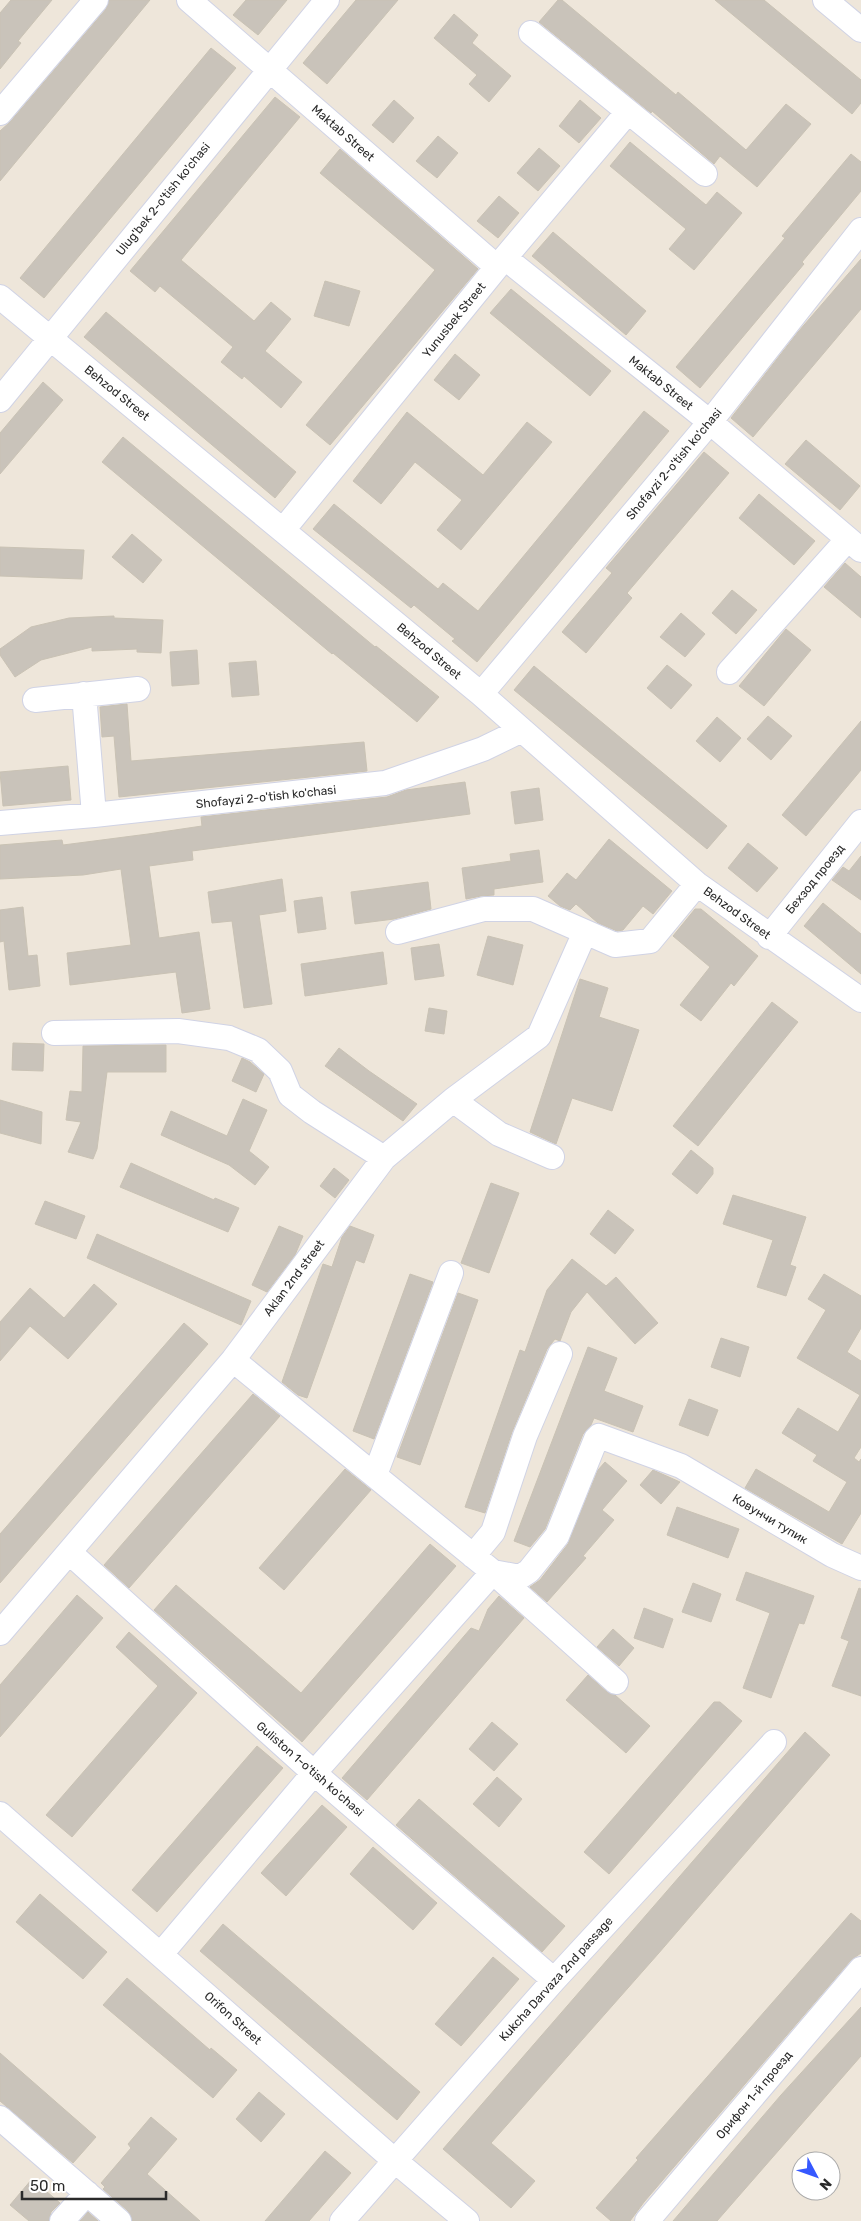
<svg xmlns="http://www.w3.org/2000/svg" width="861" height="2221" font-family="Rubik,sans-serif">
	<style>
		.building { fill: #c9c3ba; stroke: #c9c2b4 }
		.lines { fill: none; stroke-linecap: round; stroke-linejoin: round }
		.minor-casing { stroke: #d0d3e5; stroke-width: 26 }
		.minor { stroke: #fff; stroke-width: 24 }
		.labels { text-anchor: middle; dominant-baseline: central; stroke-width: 5; stroke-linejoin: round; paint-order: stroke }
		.street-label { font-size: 12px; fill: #2a2a2a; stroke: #fff }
	</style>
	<rect width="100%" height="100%" fill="#eee6da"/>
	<path class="building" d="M 11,0 L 52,0 L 18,41 L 21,43 L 0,69 L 0,13 Z
		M 109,0 L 150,0 L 0,181 L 0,131 L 10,122 L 106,9 Z
		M 246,0 L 287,0 L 258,35 L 233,15 Z
		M 356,0 L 398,0 L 327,84 L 303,63 Z
		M 558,0 L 562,0 L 676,95 L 678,92 L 746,150 L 786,104 L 811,124 L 757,187 L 720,156 L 714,164 L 652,111 L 651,113 L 539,22 Z
		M 715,0 L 764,0 L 861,80 L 861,103 L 852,114 Z
		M 454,14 L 478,35 L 472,43 L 511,76 L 489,102 L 469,84 L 477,75 L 434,38 Z
		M 211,48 L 236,68 L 44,298 L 20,278 Z
		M 275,97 L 300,117 L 181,260 L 254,321 L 271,302 L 291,319 L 265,351 L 302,382 L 281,408 L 244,376 L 242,379 L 221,362 L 233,347 L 160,286 L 155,292 L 130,271 Z
		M 394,100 L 414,118 L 393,143 L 372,125 Z
		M 580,100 L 601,118 L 579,143 L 559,126 Z
		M 438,136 L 458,153 L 437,178 L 416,161 Z
		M 630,142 L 706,205 L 717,192 L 742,213 L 694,270 L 669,249 L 686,229 L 610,166 Z
		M 539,148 L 560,166 L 538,191 L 517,173 Z
		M 340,149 L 478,269 L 330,445 L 306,425 L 435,270 L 320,173 Z
		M 851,154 L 861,162 L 861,191 L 802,262 L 804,264 L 700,388 L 676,367 L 785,238 L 782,236 Z
		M 499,196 L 519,213 L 498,238 L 477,221 Z
		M 553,232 L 646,311 L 626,335 L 532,256 Z
		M 861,259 L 861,309 L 753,437 L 731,418 L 798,332 Z
		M 325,281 L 360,291 L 349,326 L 314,316 Z
		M 511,289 L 611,371 L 590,396 L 490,313 Z
		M 106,312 L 296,472 L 275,498 L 84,337 Z
		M 455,354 L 480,375 L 459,400 L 434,380 Z
		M 43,382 L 63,400 L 0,474 L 0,433 Z
		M 644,411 L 669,431 L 477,662 L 452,641 L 455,639 L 414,605 L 411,608 L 313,529 L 334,504 L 438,589 L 443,583 L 478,611 Z
		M 407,412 L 483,475 L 527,422 L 552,442 L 461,550 L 437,530 L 462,500 L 415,462 L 381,504 L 353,481 Z
		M 123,437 L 375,647 L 376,646 L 439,697 L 417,722 L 333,653 L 332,654 L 102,462 Z
		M 806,440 L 860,486 L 840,510 L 785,464 Z
		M 704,452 L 729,473 L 627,593 L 632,598 L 586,653 L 562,632 L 612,573 L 606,568 Z
		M 759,494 L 815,541 L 794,565 L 739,518 Z
		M 132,534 L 162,560 L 143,583 L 112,557 Z
		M 0,547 L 84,550 L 82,579 L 0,576 Z
		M 845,563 L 861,577 L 861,618 L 824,587 Z
		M 732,590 L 757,610 L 736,634 L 712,613 Z
		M 681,613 L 705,634 L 685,657 L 660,637 Z
		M 114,616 L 114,618 L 163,620 L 161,653 L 137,652 L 137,649 L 92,651 L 92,647 L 41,660 L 15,677 L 0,655 L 0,649 L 31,627 L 69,618 Z
		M 786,629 L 811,650 L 764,706 L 739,686 Z
		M 197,650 L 199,684 L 172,686 L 170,652 Z
		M 256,661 L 259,695 L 232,697 L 229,663 Z
		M 667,665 L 692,685 L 671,709 L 647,688 Z
		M 534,666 L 727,826 L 707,849 L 514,690 Z
		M 127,704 L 131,761 L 364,742 L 367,771 L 119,797 L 114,736 L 102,737 L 100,707 Z
		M 768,716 L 792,736 L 771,760 L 747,739 Z
		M 717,717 L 741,738 L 720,762 L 696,741 Z
		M 861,721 L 861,770 L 806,836 L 782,815 Z
		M 68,766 L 71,800 L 3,806 L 0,772 Z
		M 465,782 L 470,814 L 192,851 L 193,860 L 149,866 L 159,938 L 199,932 L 210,1009 L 182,1013 L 176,972 L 70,985 L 67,953 L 131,945 L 121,869 L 83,875 L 0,879 L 0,845 L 62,840 L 63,845 L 148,834 L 202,826 L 201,817 L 387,797 L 406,790 Z
		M 539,788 L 543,820 L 515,824 L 511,792 Z
		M 609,839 L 672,891 L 653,914 L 643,906 L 623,930 L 617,931 L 598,923 L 576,904 L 570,910 L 560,906 L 548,896 L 567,873 L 576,880 Z
		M 748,843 L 778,868 L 757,892 L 728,868 Z
		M 539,850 L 543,882 L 494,889 L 494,895 L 481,896 L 466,899 L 462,868 L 511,861 L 510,854 Z
		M 861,856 L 861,900 L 832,880 L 843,867 L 849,871 Z
		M 282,879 L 286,911 L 259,915 L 272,1004 L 244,1008 L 232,921 L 212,923 L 208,892 Z
		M 428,882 L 431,909 L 394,919 L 355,924 L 351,892 Z
		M 322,897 L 326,929 L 298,933 L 294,901 Z
		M 823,903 L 861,934 L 861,974 L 804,926 Z
		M 23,907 L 28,956 L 37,955 L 40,986 L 9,990 L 4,941 L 0,942 L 0,910 Z
		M 695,909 L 701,909 L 758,956 L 734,986 L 731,983 L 701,1021 L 680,1005 L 710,967 L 673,936 Z
		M 488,936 L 523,945 L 513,985 L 477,975 Z
		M 439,944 L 444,976 L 415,980 L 411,948 Z
		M 383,952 L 387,984 L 305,996 L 301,964 Z
		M 580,979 L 608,988 L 599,1017 L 639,1030 L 612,1111 L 572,1098 L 556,1144 L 530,1132 Z
		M 772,1002 L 798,1022 L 698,1146 L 673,1126 Z
		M 429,1008 L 447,1011 L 444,1034 L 425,1031 Z
		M 13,1043 L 44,1044 L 43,1071 L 12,1070 Z
		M 166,1045 L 166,1072 L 107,1072 L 97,1149 L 93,1159 L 68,1152 L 81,1122 L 66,1120 L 70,1091 L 82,1092 L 83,1046 Z
		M 339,1048 L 369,1071 L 417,1104 L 403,1121 L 325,1066 Z
		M 242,1058 L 250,1062 L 264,1074 L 256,1092 L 232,1081 Z
		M 243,1099 L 267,1110 L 249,1151 L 269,1167 L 255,1185 L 229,1165 L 161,1135 L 171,1111 L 227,1136 Z
		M 0,1100 L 42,1112 L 41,1144 L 0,1133 Z
		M 691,1150 L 713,1168 L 713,1174 L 697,1194 L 672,1174 Z
		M 131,1163 L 214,1200 L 215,1198 L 239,1208 L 228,1232 L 120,1187 Z
		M 334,1168 L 349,1180 L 335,1198 L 320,1186 Z
		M 491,1183 L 519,1193 L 489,1273 L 461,1263 Z
		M 733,1195 L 806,1217 L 790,1265 L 796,1267 L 786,1296 L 757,1287 L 773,1240 L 723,1224 Z
		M 45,1201 L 85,1216 L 76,1239 L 35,1224 Z
		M 608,1210 L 634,1230 L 615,1254 L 590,1234 Z
		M 279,1226 L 303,1236 L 295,1255 L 267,1292 L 252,1285 Z
		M 350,1226 L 374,1235 L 364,1263 L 356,1260 L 307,1398 L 298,1395 L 282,1382 L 323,1264 L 332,1267 L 342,1237 Z
		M 97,1234 L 251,1301 L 241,1325 L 87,1258 Z
		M 572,1259 L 606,1286 L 616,1277 L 658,1323 L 635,1344 L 587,1292 L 571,1312 L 560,1341 L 555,1339 L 547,1349 L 512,1432 L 485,1513 L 465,1507 L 520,1350 L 525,1352 L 547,1290 Z
		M 410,1274 L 433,1282 L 374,1439 L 353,1431 Z
		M 824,1274 L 861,1296 L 861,1328 L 847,1352 L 861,1361 L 861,1447 L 854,1458 L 859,1462 L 861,1459 L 861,1513 L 842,1544 L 745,1488 L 756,1469 L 829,1512 L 847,1482 L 813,1461 L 817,1455 L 782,1433 L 798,1408 L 838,1432 L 860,1395 L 797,1358 L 826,1310 L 808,1299 Z
		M 94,1284 L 117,1304 L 68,1359 L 30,1326 L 0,1361 L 0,1322 L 30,1288 L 64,1318 Z
		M 458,1293 L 478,1300 L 420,1465 L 397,1457 Z
		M 184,1323 L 208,1344 L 0,1583 L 0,1534 Z
		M 721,1338 L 749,1347 L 740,1377 L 711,1367 Z
		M 588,1347 L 617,1358 L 604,1391 L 643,1406 L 633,1432 L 594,1418 L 591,1425 L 583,1434 L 545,1529 L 530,1547 L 514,1541 Z
		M 253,1394 L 280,1416 L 129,1588 L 104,1565 Z
		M 689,1399 L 718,1410 L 708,1436 L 679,1425 Z
		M 605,1462 L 627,1481 L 602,1510 L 614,1520 L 583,1556 L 586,1558 L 547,1602 L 530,1587 L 540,1580 L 568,1544 L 598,1470 Z
		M 345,1469 L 371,1490 L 284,1590 L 259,1568 Z
		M 653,1470 L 680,1482 L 661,1504 L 640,1485 Z
		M 677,1507 L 739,1529 L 728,1558 L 667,1535 Z
		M 430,1544 L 456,1566 L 302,1742 L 154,1610 L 176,1585 L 301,1693 Z
		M 746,1572 L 814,1596 L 804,1624 L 799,1623 L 771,1698 L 743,1688 L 770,1613 L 736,1600 Z
		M 693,1583 L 721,1594 L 711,1622 L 682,1612 Z
		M 859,1588 L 861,1589 L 861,1696 L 832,1686 L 849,1641 L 841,1638 Z
		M 77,1595 L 103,1618 L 0,1737 L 0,1685 Z
		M 499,1596 L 524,1618 L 367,1800 L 342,1778 L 471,1628 L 479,1631 L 488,1609 Z
		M 644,1608 L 673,1619 L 663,1648 L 634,1638 Z
		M 613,1629 L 634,1648 L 619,1666 L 597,1647 Z
		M 129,1632 L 197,1693 L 72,1837 L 46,1815 L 158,1686 L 116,1647 Z
		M 588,1675 L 607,1692 L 615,1695 L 650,1726 L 626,1753 L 566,1700 Z
		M 714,1702 L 720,1702 L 742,1721 L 609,1874 L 584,1852 Z
		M 492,1722 L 518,1744 L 494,1771 L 469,1749 Z
		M 805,1732 L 830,1755 L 658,1954 L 491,2143 L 535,2181 L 511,2208 L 443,2149 Z
		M 257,1746 L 283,1768 L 157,1912 L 132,1890 Z
		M 497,1777 L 522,1799 L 499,1827 L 473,1804 Z
		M 419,1799 L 565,1926 L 542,1952 L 396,1825 Z
		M 322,1805 L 347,1827 L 286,1896 L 261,1873 Z
		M 373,1847 L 437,1903 L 413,1930 L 350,1874 Z
		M 40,1894 L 107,1952 L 83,1979 L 16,1922 Z
		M 851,1913 L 861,1921 L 861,1953 L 851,1960 L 644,2202 L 630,2221 L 611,2221 L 596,2208 L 638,2160 L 636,2158 Z
		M 223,1924 L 420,2092 L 397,2120 L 200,1951 Z
		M 493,1957 L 519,1979 L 461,2046 L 435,2024 Z
		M 127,1978 L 210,2050 L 211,2048 L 237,2070 L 213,2098 L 103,2005 Z
		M 861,2007 L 861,2056 L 717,2221 L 673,2221 L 781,2095 Z
		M 0,2053 L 96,2137 L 73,2163 L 0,2101 Z
		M 259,2092 L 285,2114 L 261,2142 L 236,2119 Z
		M 151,2117 L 177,2139 L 147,2174 L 200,2221 L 132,2221 L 128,2211 L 103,2189 L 105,2187 L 101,2183 L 131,2148 L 128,2144 Z
		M 325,2151 L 351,2173 L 309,2221 L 265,2221 Z
		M 32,2179 L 60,2203 L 51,2212 L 49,2221 L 29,2221 L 10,2205 Z
		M 88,2212 L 98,2221 L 80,2221 Z"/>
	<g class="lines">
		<defs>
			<path id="minor" d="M 189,0 L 497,267
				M 825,0 L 861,30
				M 531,33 L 705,174
				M 0,113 L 96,0
				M 505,258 L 710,422 L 861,550
				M 0,297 L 481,694 L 697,884 L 861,1000
				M 0,400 L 327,0
				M 283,530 L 497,267 L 627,113
				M 729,672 L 848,539
				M 84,694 L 94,815
				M 481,694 L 710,422 L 861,230
				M 35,700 L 138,689
				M 0,823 L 94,815 L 385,783 L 483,749 L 522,730
				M 398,932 L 484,909 L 533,909 L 615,945 L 650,941 L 697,884
				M 769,937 L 861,822
				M 54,1033 L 178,1031 L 229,1038 L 258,1050 L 280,1071 L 290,1095 L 312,1112 L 384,1158
				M 453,1100 L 499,1134 L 552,1157
				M 233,1360 L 493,1572 L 616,1682
				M 375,1475 L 451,1273
				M 70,1553 L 314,1773 L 554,1980
				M 473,1556 L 493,1532 L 525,1436 L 560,1354
				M 0,1633 L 233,1360 L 384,1158 L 453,1100 L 539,1036 L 585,932
				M 0,1814 L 394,2160 L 467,2221
				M 161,1954 L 314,1773 L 493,1572 L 520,1577 L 529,1571 L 557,1536 L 596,1439 L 599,1436 L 681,1466 L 832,1555 L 861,1568
				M 0,2118 L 119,2221
				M 62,2221 L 87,2193
				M 342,2221 L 554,1980 L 774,1742
				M 647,2221 L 861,1969"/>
		</defs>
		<use href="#minor" class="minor-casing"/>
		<use href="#minor" class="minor"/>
	</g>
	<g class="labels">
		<g class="street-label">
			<text transform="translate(343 133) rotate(41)">Maktab Street</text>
			<text transform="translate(163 199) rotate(-51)">Ulug'bek 2-o'tish ko'chasi</text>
			<text transform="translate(454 320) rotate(-51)">Yunusbek Street</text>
			<text transform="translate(661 383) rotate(39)">Maktab Street</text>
			<text transform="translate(117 393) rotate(39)">Behzod Street</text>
			<text transform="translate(674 464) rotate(-50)">Shofayzi 2-o'tish ko'chasi</text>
			<text transform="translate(429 651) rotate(40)">Behzod Street</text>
			<text transform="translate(266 797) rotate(-6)">Shofayzi 2-o'tish ko'chasi</text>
			<text transform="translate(815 879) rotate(-51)">Бехзод проезд</text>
			<text transform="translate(737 913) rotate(36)">Behzod Street</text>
			<text transform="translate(294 1278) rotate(-53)">Аklаn 2nd street</text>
			<text transform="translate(770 1519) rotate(31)">Ковунчи тупик</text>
			<text transform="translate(310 1769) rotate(41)">Guliston 1-o'tish ko'chasi</text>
			<text transform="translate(556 1979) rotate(-48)">Kukcha Darvaza 2nd passage</text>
			<text transform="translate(233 2018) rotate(42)">Orifon Street</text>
			<text transform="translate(754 2095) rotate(-50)">Орифон 1-й проезд</text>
		</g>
	</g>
	<g transform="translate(816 2176) rotate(131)"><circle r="24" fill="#ffffff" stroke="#aaaaaa"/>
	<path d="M0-4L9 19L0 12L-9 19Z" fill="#3658ff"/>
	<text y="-8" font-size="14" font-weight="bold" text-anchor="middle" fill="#2a2a2a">N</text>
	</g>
	<path d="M22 2191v8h144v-8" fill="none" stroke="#2a2a2a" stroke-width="2.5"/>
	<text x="30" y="2191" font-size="15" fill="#2a2a2a" stroke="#ffffff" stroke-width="4" paint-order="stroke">50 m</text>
</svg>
